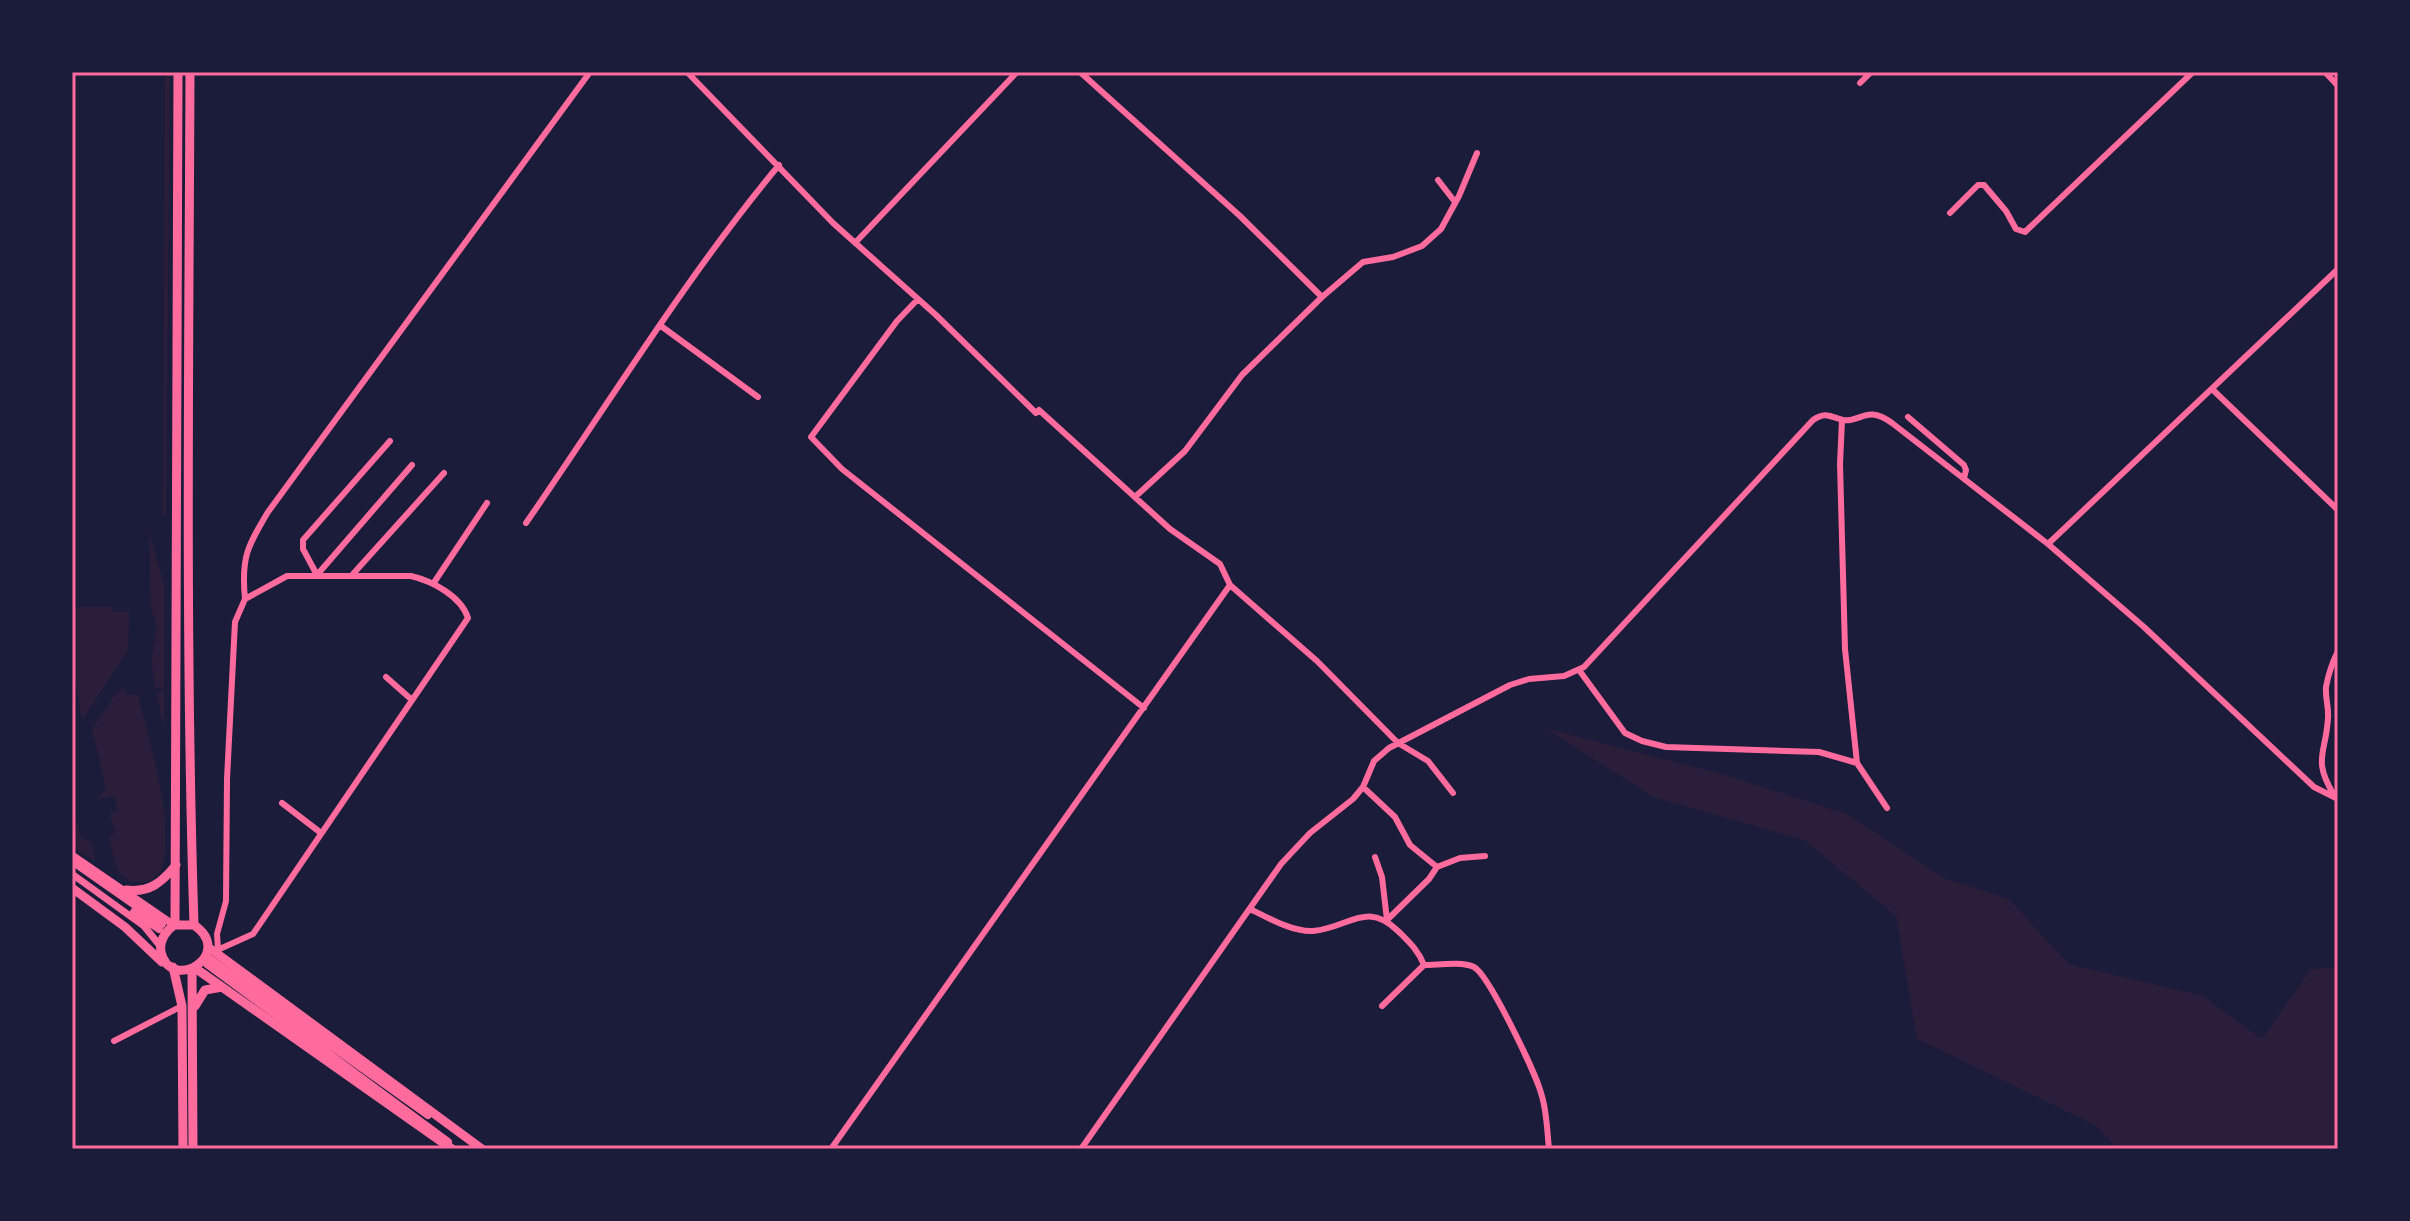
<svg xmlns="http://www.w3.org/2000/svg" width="2410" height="1221" font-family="Signika,sans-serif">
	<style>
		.green { fill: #2a1e3b }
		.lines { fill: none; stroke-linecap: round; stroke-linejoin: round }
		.minor { stroke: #ff6b9d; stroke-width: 6 }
		.tertiary { stroke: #ff6b9d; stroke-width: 7 }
		.secondary { stroke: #ff6b9d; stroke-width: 8 }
		.trunk { stroke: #ff6b9d; stroke-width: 9 }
		.neatline { fill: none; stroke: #ff6b9d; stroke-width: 3 }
	</style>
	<rect width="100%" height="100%" fill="#1b1b3a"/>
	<path class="green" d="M 165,72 L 170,72 L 166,516 L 163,516 Z
		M 149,532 L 164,585 L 164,728 L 156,693 L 163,690 L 162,687 L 155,689 C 154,678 151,666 152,656 C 153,641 162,626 151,612 Z
		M 76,607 L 112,607 L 112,612 L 129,612 L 128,650 L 84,718 L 81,716 L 72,662 L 72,612 Z
		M 126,689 L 126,695 L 138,695 C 150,742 173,817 163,864 C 159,884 131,889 120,873 C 113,864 112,848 109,838 L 115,832 L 110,813 L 118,811 L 114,796 L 98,799 L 98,797 L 106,788 L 92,729 L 117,692 Z
		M 1545,728 L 1729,776 L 1847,814 L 1944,878 L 2009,899 L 2069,964 L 2203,996 L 2262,1039 L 2311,969 L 2338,967 L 2338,1149 L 2118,1149 L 2095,1125 L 1917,1039 L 1896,916 L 1804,840 L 1653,797 Z
		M 77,821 L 81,838 L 91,842 L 95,857 L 93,860 L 72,847 L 72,822 Z"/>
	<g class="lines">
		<path class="minor" d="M 687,72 L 833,223 L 936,315 L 1036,413
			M 1080,72 L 1240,216 L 1322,297
			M 2325,72 L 2338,86
			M 1860,83 L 1871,72
			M 1438,180 L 1455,202
			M 1950,213 L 1978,185 L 1984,185 L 2006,211 L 2016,229 L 2025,232 L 2193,72
			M 855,243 L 1017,72
			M 918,299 L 897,321 L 811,437 L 842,469 L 1144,708
			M 661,326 L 758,397
			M 2212,389 L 2338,510
			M 1039,410 L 1170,529 L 1220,564 L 1230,585 L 1317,661 L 1398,743 L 1428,761 L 1453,793
			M 1908,417 L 1964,465 L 1966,470 L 1964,478
			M 1842,420 L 1840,464 L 1845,649 L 1857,763 L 1887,808
			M 390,441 L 303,540 L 303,549 L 317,575 L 412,465
			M 1135,497 L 1185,451 L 1242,375 L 1322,297 L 1363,262 L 1393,257 L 1422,246 L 1441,229 L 1459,196 L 1477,153
			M 526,523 C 609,403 686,277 779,165
			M 2048,544 L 2338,269
			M 353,574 L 444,473
			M 433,584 L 487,503
			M 245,599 C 241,558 247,547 268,512 L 590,72
			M 1579,670 L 1625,733 L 1642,741 L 1666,747 L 1819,752 L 1857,763
			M 386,677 L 412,700
			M 1363,787 L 1395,817 L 1410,845 L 1437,867
			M 2334,795 C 2312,759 2326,754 2328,718 C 2329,708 2325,697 2326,687 C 2328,676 2333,661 2338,651
			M 282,803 L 321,833
			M 1375,857 L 1382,877 L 1387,920
			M 1250,909 C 1268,918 1293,932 1313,931 C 1349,928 1366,900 1398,931 C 1409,942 1418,950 1424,965
			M 1387,920 L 1429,879 L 1437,867 L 1460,858 L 1485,856
			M 213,952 L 253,934 L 468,618 C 461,596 432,581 411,576 L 287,576 L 245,599 L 235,622 L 227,779 L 226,901 L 217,934 L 218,949
			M 1382,1006 L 1424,965 C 1438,965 1461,961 1474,967 C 1489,975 1536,1074 1541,1093 C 1547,1111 1547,1130 1549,1149
			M 114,1041 L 182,1006
			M 831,1149 L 1230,585
			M 1081,1149 L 1281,864 L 1310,833 L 1353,799 L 1363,787 L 1374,761 L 1389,748 L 1510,685 L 1529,679 L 1564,676 L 1584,667 L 1813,420 C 1826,411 1830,417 1843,420 C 1861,423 1866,404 1892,423 L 2048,544 L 2144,627 L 2314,787 L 2338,799"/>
		<path class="tertiary" d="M 72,855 L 174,925
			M 72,874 L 144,926 L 161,947"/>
		<path class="secondary" d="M 72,861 L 162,924
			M 134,912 L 159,929
			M 210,959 L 428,1115
			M 207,964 L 448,1142"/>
		<path class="trunk" d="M 190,72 C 189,356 185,641 194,925 C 236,954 171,994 161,952 C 159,940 165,932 174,925 L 194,925
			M 72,888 L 125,927 L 162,962
			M 126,890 C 150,893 162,882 176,865
			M 175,925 L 178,72
			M 208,947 L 482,1149
			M 173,967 L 182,1006 L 183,1149
			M 195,968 L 452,1149
			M 192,969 L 193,1149
			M 195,1006 L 205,990 L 222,987"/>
	</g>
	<rect width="2410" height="1221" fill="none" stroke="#1b1b3a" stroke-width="148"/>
	<rect x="74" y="74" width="2262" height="1073" class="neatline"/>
</svg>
